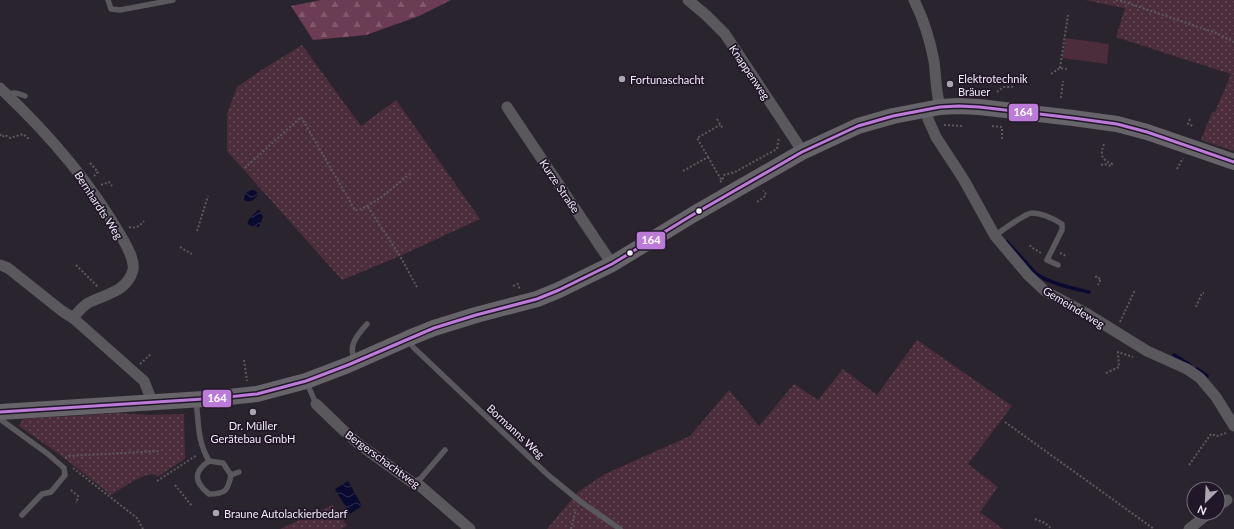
<svg xmlns="http://www.w3.org/2000/svg" width="1234" height="529" font-family="Lato,sans-serif">
	<style>
		.green { fill: url(#green-dots) }
		.forest { fill: url(#forest-firs) }
		.pitch { fill: #4b2d3c }
		.water { fill: url(#water-waves) }
		.lines { fill: none; stroke-linecap: round; stroke-linejoin: round }
		.stream { stroke: #0a0930; stroke-width: 3.5 }
		.path { stroke: #5d5a5f; stroke-width: 2; stroke-dasharray: 2 2; stroke-linecap: butt }
		.service { stroke: #5a585d; stroke-width: 5.5 }
		.minor { stroke: #5a585d; stroke-width: 11 }
		.secondary { stroke: #666469; stroke-width: 16 }
		.bus-1-casing { stroke: #221728; stroke-width: 6 }
		.bus-1 { stroke: #bd7bd9; stroke-width: 3 }
		.poi-dot { fill: #aba5b0; stroke: #221728; stroke-width: 1.5 }
		.bus-dot { fill: #f1eaf6; stroke: #221728; stroke-width: 1.5 }
		.labels { text-anchor: middle; dominant-baseline: central; stroke-width: 3.5; stroke-linejoin: round; paint-order: stroke }
		.street-label { font-size: 11px; fill: #f1eaf6; stroke: #221728 }
		.poi-label { font-size: 11px; fill: #f1eaf6; stroke: #221728; text-anchor: start }
		.line-badge { stroke: #221728; stroke-width: 1.5 }
		.badge-label { font-size: 11px; text-anchor: middle; font-weight: bold; fill: #fff }
	</style>
	<defs>
		<pattern id="green-dots" width="8" height="8" patternUnits="userSpaceOnUse"><rect width="8" height="8" fill="#4b2d3c"/><path d="M2 2h.1M6 6h.1" fill="none" stroke="#654c59" stroke-width="1.8" stroke-linecap="round"/></pattern>
		<pattern id="forest-firs" width="22" height="20" patternUnits="userSpaceOnUse"><rect width="22" height="20" fill="#6b3c53"/><path d="M5 1l3.5 6h-7zM16 11l3.5 6h-7z" fill="#81586c"/></pattern>
		<pattern id="water-waves" width="16" height="10" patternUnits="userSpaceOnUse"><rect width="16" height="10" fill="#0a0930"/><path d="M0 5q4-4 8 0t8 0" fill="none" stroke="#2e2d4f"/></pattern>
	</defs>
	<rect width="100%" height="100%" fill="#2a242e"/>
	<path class="green" d="M 1085,0 L 1234,0 L 1234,151 L 1201,140 L 1212,112 L 1215,112 L 1231,74 L 1171,55 L 1116,37 L 1125,8 Z
		M 302,45 L 361,126 L 396,100 L 480,219 L 400,256 L 342,280 L 227,151 L 227,114 L 237,87 L 260,71 Z
		M 917,340 L 1012,406 L 968,464 L 998,487 L 980,512 L 1003,529 L 547,529 L 578,492 L 605,474 L 690,436 L 729,390 L 759,426 L 794,384 L 818,400 L 843,369 L 877,395 Z
		M 119,413 L 149,415 L 184,414 L 185,459 L 157,477 L 155,474 L 144,476 L 133,481 L 111,495 L 60,455 L 19,426 L 23,419 Z
		M 333,505 L 347,526 L 341,529 L 280,529 Z"/>
	<path class="forest" d="M 321,0 L 451,0 L 419,16 L 366,35 L 313,40 L 291,6 Z"/>
	<path class="pitch" d="M 1066,38 L 1109,44 L 1107,64 L 1062,58 Z"/>
	<path class="water" d="M 252,190 L 256,191 L 258,194 C 256,199 252,202 246,201 L 244,200 C 244,195 247,191 252,190 Z
		M 259,209 L 263,217 L 259,227 L 247,225 L 249,219 Z
		M 348,481 L 362,506 L 350,514 L 335,489 Z"/>
	<g class="lines">
		<path class="stream" d="M 1007,242 L 1036,274 C 1052,284 1072,288 1089,292
			M 1174,355 L 1190,365
			M 1197,369 L 1207,376"/>
		<path class="path" d="M 1116,0 L 1125,2 L 1216,33 L 1234,42
			M 1060,68 L 1068,15
			M 1051,74 L 1060,68 L 1067,69
			M 997,92 L 1003,87 L 1012,87 L 1013,84
			M 1061,98 L 1063,81
			M 717,119 L 723,129
			M 1190,119 L 1188,124 L 1193,126
			M 944,125 L 962,126
			M 992,126 L 1002,127 L 1002,140
			M 0,134 L 2,137 L 5,135 L 10,138 L 23,134 L 30,140
			M 708,157 L 722,181
			M 90,163 L 98,172 L 94,176
			M 1101,165 L 1105,164 L 1111,166 L 1112,164 C 1101,159 1100,155 1104,144
			M 245,168 L 301,117 L 355,210 C 366,212 401,181 411,173
			M 1177,169 L 1183,158
			M 683,171 L 708,157 L 697,138 L 720,125
			M 720,182 L 722,181 L 724,175 L 735,172 L 777,149 L 779,137
			M 101,185 L 109,182 L 112,186
			M 757,202 L 763,198 L 766,195 L 765,192 L 763,191
			M 368,207 L 400,256 L 418,289
			M 129,227 C 135,229 140,226 144,221
			M 197,231 L 208,196
			M 1030,245 L 1031,247 L 1041,253
			M 180,247 L 192,254
			M 1060,253 L 1066,256
			M 76,265 L 98,287
			M 1097,276 L 1096,277 L 1101,279 L 1098,285
			M 513,286 L 518,284 L 520,290
			M 1196,307 L 1202,293 L 1204,293
			M 1120,322 L 1135,290
			M 244,360 L 247,381
			M 140,364 L 151,354
			M 1106,373 L 1119,367 L 1118,352 L 1133,357
			M 1005,422 L 1154,529
			M 65,458 L 69,456 L 159,451
			M 1189,465 L 1211,434 L 1217,436 L 1226,433
			M 73,468 L 137,518 L 143,529
			M 157,481 L 197,455
			M 175,485 L 192,506
			M 71,490 L 78,496 L 77,501 L 76,503
			M 1035,519 L 1045,523 L 1052,529
			M 571,529 L 576,509"/>
		<path class="service" d="M 108,0 L 111,9 L 120,10 L 173,0
			M 8,95 C 14,91 19,94 25,96
			M 995,236 C 1001,231 1026,213 1032,213 C 1042,213 1054,219 1062,224 L 1062,230 L 1047,260 L 1058,265
			M 409,338 L 413,347 L 548,475 L 581,502 L 620,529
			M 355,360 C 347,346 358,334 367,324
			M 307,383 L 316,404
			M 196,400 C 199,424 197,440 209,461
			M 0,419 L 48,454 L 64,468 L 65,475 L 51,492 L 42,494 L 22,515
			M 209,461 L 223,463 L 231,475 C 228,491 225,494 209,494 C 194,482 193,472 209,461 Z
			M 231,475 L 239,472
			M 413,483 L 421,478 L 445,450"/>
		<path class="minor" d="M 688,0 L 706,15 L 725,34 L 799,146 L 802,152
			M 914,0 C 924,20 930,40 934,61 C 936,77 936,92 940,107
			M 0,88 C 47,132 89,180 121,236 C 126,245 135,259 133,270 C 127,292 105,294 88,303 C 82,307 77,313 73,318
			M 507,107 L 612,264
			M 926,110 L 928,119 L 936,137 L 964,180 L 995,236 L 1028,275 L 1045,291 L 1084,312 L 1147,351 L 1187,369 L 1200,378 L 1216,397 L 1234,426
			M 0,265 L 8,268 L 62,311 L 73,318 L 144,381 L 150,396 L 151,403
			M 316,404 L 343,430 L 360,445 L 413,483 L 419,485 L 470,529
			M 1218,506 L 1227,500
			M 1189,529 L 1209,513"/>
		<path class="secondary" d="M 0,412 L 219,398 L 257,394 L 306,381 L 348,365 L 409,338 L 434,328 L 476,315 L 537,299 L 559,290 L 612,264 L 694,214 L 802,152 L 858,126 L 893,116 L 940,107 L 959,106 L 979,107 L 1073,118 L 1117,124 L 1147,132 L 1234,162"/>
		<defs>
			<path id="bus-1" d="M 0,412 L 219,398 L 257,394 L 306,381 L 348,365 L 434,328 L 476,315 L 537,299 L 559,290 L 612,264 L 694,214 L 802,152 L 858,126 L 893,116 L 940,107 L 959,106 L 979,107 L 1073,118 L 1117,124 L 1147,132 L 1234,162"/>
		</defs>
		<use href="#bus-1" class="bus-1-casing"/>
		<use href="#bus-1" class="bus-1"/>
	</g>
	<g class="poi-dot">
		<circle cx="622" cy="79" r="4"/>
		<circle cx="950" cy="84" r="4"/>
		<circle cx="253" cy="412" r="4"/>
		<circle cx="216" cy="513" r="4"/>
	</g>
	<g class="bus-dot">
		<circle cx="699" cy="211" r="3.5"/>
		<circle cx="630" cy="253" r="3.5"/>
	</g>
	<g class="labels">
		<g class="street-label">
			<text transform="translate(750 72) rotate(56)">Knappenweg</text>
			<text transform="translate(560 186) rotate(56)">Kurze Straße</text>
			<text transform="translate(99 205) rotate(57)">Bernhardts Weg</text>
			<text transform="translate(1074 307) rotate(31)">Gemeindeweg</text>
			<text transform="translate(516 431) rotate(43)">Bormanns Weg</text>
			<text transform="translate(383 459) rotate(36)">Bergerschachtweg</text>
		</g>
		<g class="poi-label">
			<text x="958" y="78">Elektrotechnik<tspan x="958" dy="13">Bräuer</tspan></text>
			<text x="630" y="79">Fortunaschacht</text>
			<text x="253" y="425" text-anchor="middle">Dr. Müller<tspan x="253" dy="13">Gerätebau GmbH</tspan></text>
			<text x="224" y="513">Braune Autolackierbedarf</text>
		</g>
	</g>
	<g class="line-badge">
		<rect x="1008" y="103" width="31" height="19" rx="4" fill="#bd7bd9"/>
		<rect x="636" y="231" width="30" height="19" rx="4" fill="#bd7bd9"/>
		<rect x="202" y="389" width="30" height="19" rx="4" fill="#bd7bd9"/>
	</g>
	<g class="badge-label">
		<text x="1023" y="116">164</text>
		<text x="651" y="244">164</text>
		<text x="217" y="402">164</text>
	</g>
	<g transform="translate(1206 501) rotate(204)"><circle r="19" fill="#221728" stroke="#756b7a"/>
	<path d="M0-3L7 15L0 10L-7 15Z" fill="#aba5b0"/>
	<text y="-6" font-size="11" font-weight="bold" text-anchor="middle" fill="#f1eaf6">N</text>
	</g>
</svg>
